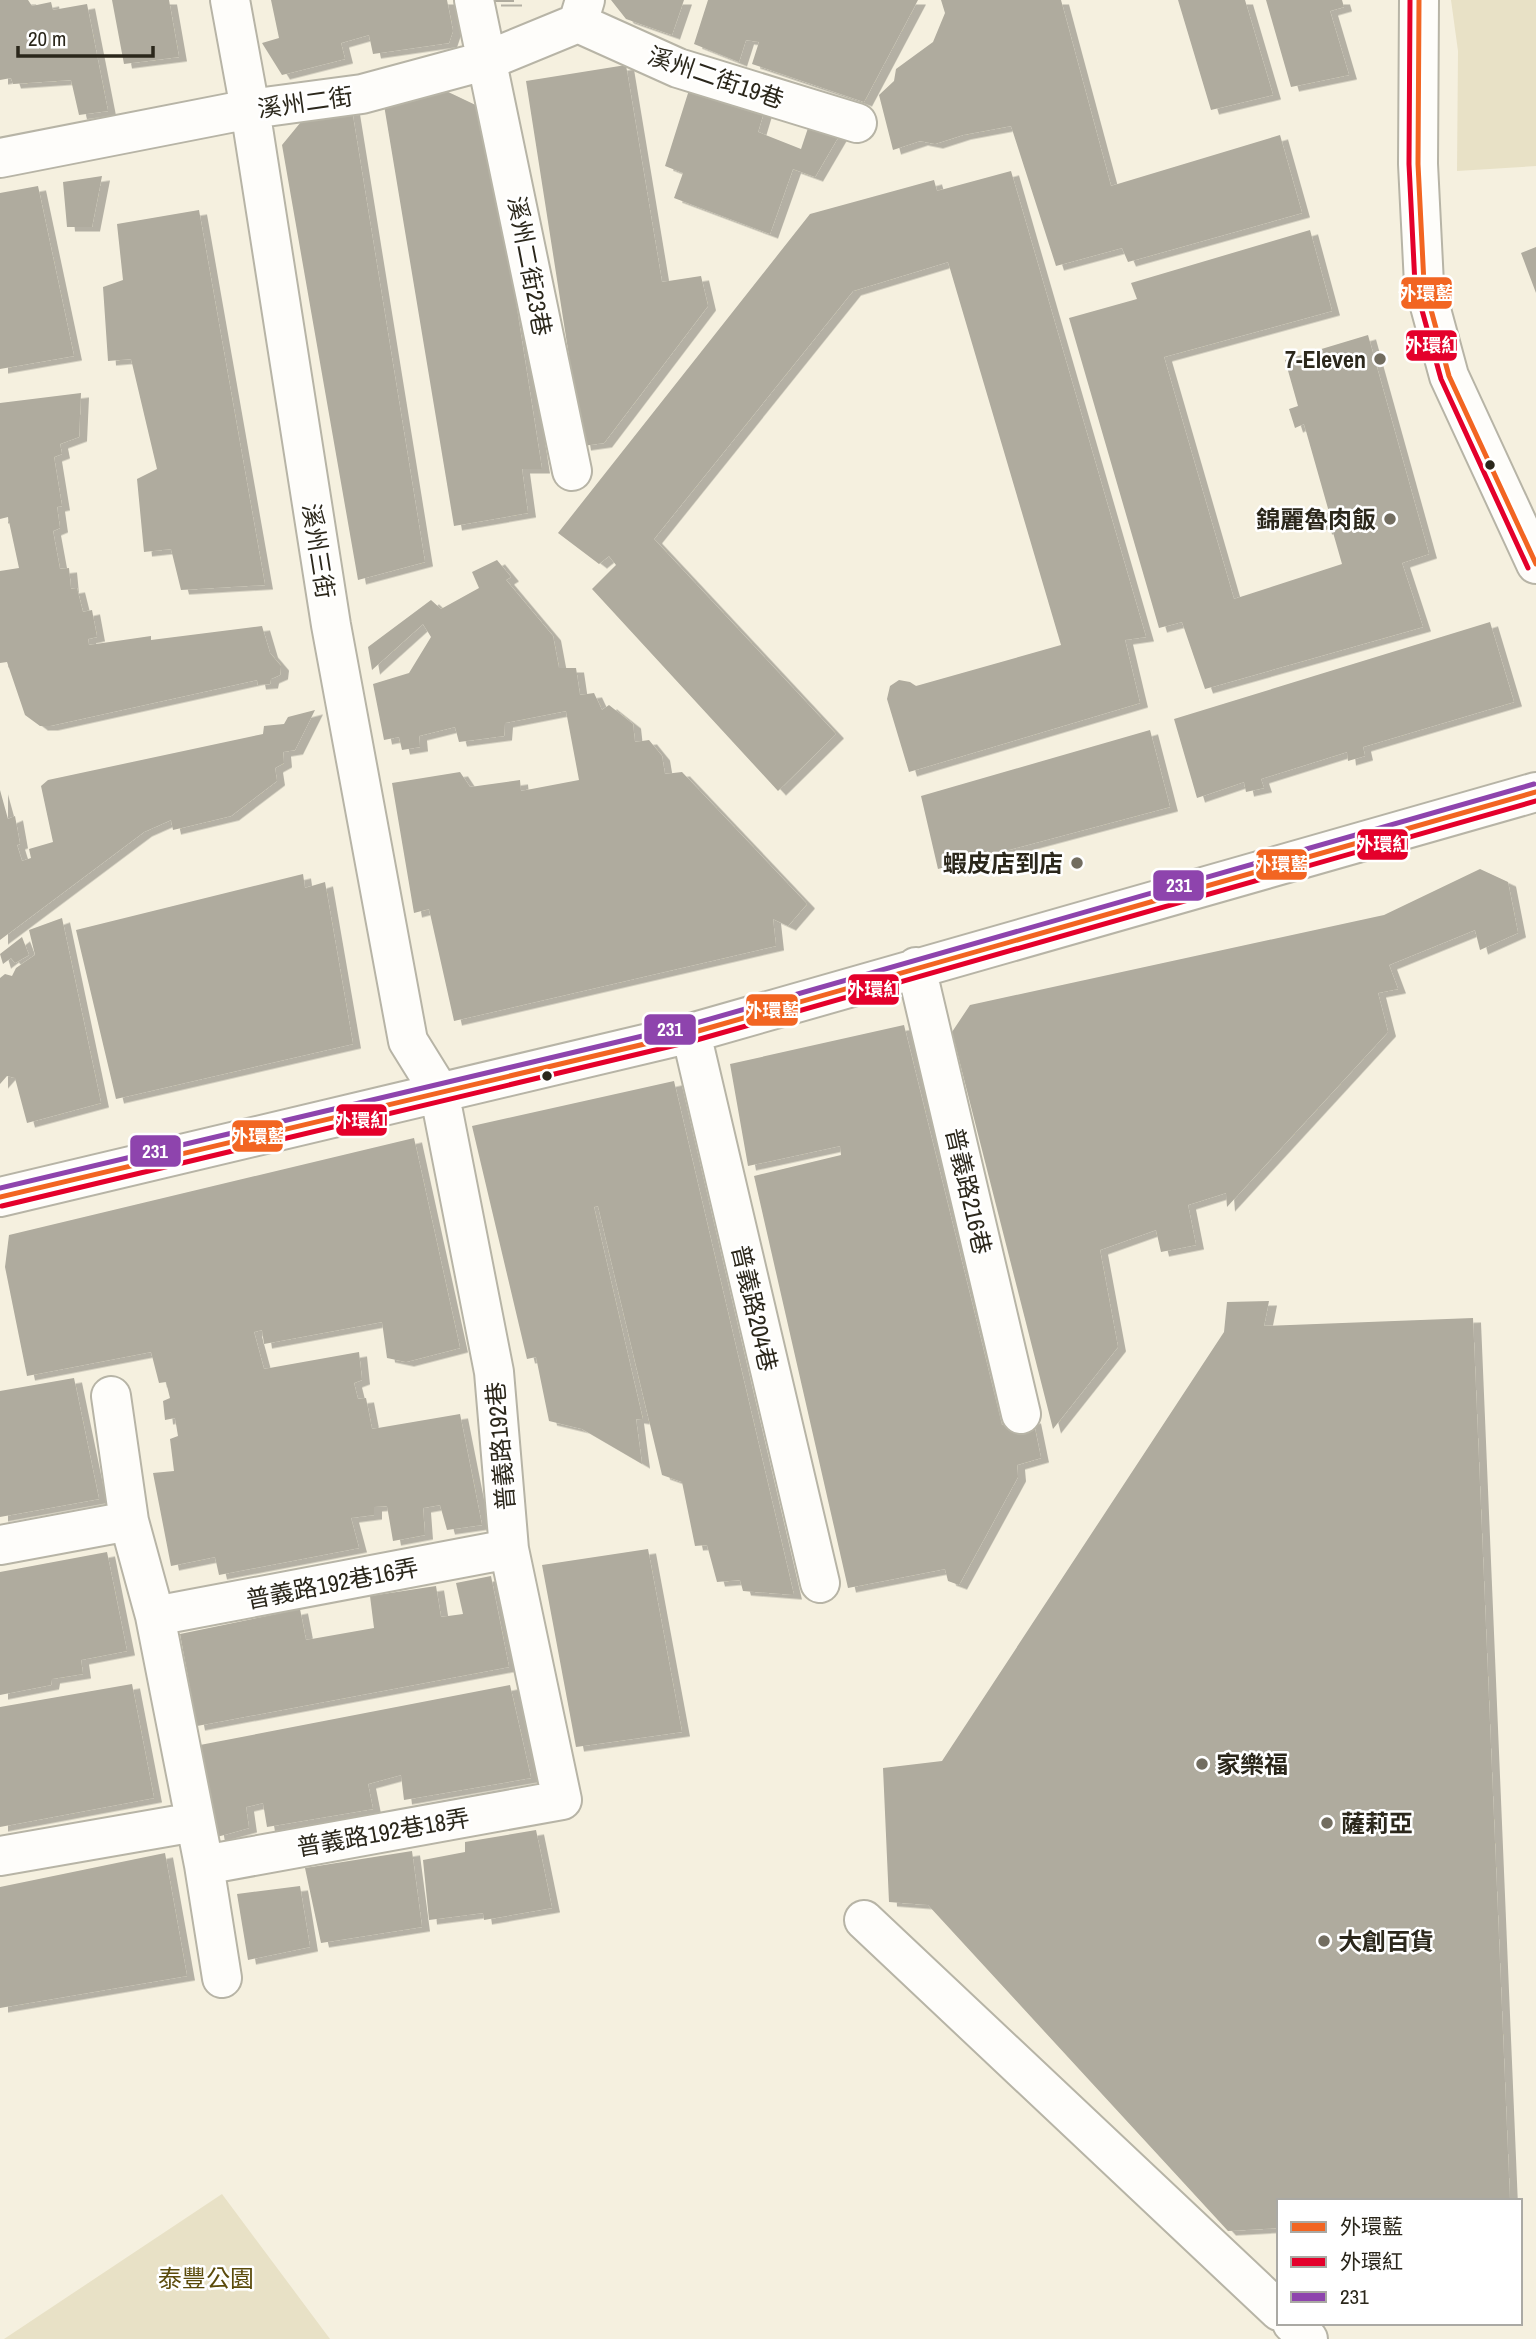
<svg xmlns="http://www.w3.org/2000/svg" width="1536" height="2339" font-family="'Archivo Narrow','Noto Sans TC',sans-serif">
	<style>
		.green { fill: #e8e1c6 }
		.building { fill: #afab9e; filter: url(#shadow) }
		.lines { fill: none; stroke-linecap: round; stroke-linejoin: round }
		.minor-casing { stroke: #b7b4a6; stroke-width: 42 }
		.minor { stroke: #fefdfa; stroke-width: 38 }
		.bus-1-casing { stroke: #fff; stroke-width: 10 }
		.bus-2-casing { stroke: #fff; stroke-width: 10 }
		.bus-3-casing { stroke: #fff; stroke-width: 10 }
		.bus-1 { stroke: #f26522; stroke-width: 5 }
		.bus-2 { stroke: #e4002b; stroke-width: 5 }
		.bus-3 { stroke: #8e44ad; stroke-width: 5 }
		.poi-dot { fill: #726d60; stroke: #fff; stroke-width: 2.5 }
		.bus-dot { fill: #2b271b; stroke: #fff; stroke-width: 2.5 }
		.labels { text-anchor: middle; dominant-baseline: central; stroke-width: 5; stroke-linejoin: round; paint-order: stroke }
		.street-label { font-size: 24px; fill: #2b271b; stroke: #fff }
		.poi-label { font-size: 24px; font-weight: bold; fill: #2b271b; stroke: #fff; text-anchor: end }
		.park-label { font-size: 24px; fill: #5b4b0b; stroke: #fff }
		.line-badge { stroke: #fff; stroke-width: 2.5 }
		.badge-label { font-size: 19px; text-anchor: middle; font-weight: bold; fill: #fff }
	</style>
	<defs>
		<filter id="shadow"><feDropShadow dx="8" dy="4.5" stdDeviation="0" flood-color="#0004"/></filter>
	</defs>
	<rect width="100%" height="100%" fill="#f5f0df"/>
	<path class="green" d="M 1451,0 L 1536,0 L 1536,166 L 1457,171 L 1458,51 Z
		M 222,2194 L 330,2339 L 4,2339 Z"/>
	<path class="building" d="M 0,0 L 28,0 L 32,6 L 51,2 L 53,10 L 87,4 L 108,111 L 79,115 L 71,80 L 13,84 L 11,78 L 0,80 Z
		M 112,0 L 169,0 L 179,57 L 124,64 Z
		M 271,0 L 447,0 L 453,31 L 449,43 L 373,54 L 369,35 L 341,43 L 345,59 L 282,75 L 262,43 L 279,38 Z
		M 493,0 L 514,0 L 514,2 L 493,2 Z
		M 611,0 L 684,0 L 672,35 L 626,19 Z
		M 708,0 L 918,0 L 864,102 L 752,64 L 759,42 L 746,40 L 739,62 L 694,44 Z
		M 941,0 L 1061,0 L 1111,186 L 1280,135 L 1302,213 L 1128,262 L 1122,248 L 1056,266 L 1011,126 L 963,135 L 935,144 L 920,141 L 893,150 L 879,95 L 894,81 L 896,69 L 933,42 L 945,13 Z
		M 1178,0 L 1245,0 L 1273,95 L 1211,110 Z
		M 1266,0 L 1342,0 L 1344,7 L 1330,11 L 1349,75 L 1291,87 Z
		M 626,65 L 662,282 L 701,276 L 708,306 L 604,443 L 583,446 L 526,81 Z
		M 444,90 L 486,110 L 542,469 L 522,469 L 528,513 L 454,526 L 384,105 Z
		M 689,90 L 764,112 L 758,132 L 801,149 L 808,128 L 839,136 L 815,177 L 793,169 L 770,234 L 674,198 L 683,173 L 665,166 Z
		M 352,110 L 425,562 L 358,580 L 282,145 L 305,117 Z
		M 1011,171 L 1146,637 L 1125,640 L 1140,703 L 909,772 L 887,699 L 890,686 L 899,680 L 910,682 L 916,686 L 1061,645 L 948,262 L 853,291 L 654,539 L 836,734 L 778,791 L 592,589 L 616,565 L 609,556 L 599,564 L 558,533 L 810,214 L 934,180 L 937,191 Z
		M 102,176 L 92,227 L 67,227 L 63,182 Z
		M 38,186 L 74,356 L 0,369 L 0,193 Z
		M 199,210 L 265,585 L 181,590 L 171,549 L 144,552 L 137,479 L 157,469 L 131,359 L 108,361 L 103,287 L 123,280 L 117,224 Z
		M 1310,230 L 1332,311 L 1164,357 L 1234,599 L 1342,564 L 1332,529 L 1324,530 L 1321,516 L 1329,512 L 1304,424 L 1295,428 L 1289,409 L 1298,406 L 1285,360 L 1368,335 L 1429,554 L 1402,563 L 1423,627 L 1205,689 L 1182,622 L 1159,628 L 1069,318 L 1137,299 L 1131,283 Z
		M 1536,247 L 1536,293 L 1521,253 Z
		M 81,393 L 79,437 L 60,444 L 62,454 L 54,457 L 62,506 L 57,507 L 60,528 L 53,531 L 60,569 L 69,568 L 71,589 L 77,588 L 83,612 L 92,610 L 97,637 L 88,639 L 89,645 L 151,636 L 151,640 L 262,626 L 270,653 L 281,666 L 280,675 L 271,679 L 270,684 L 258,685 L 257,680 L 50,726 L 40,726 L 25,715 L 7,662 L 0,663 L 0,571 L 19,568 L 8,517 L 0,519 L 0,403 Z
		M 497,560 L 511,577 L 506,580 L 553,636 L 559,668 L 576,668 L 580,695 L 594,693 L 602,710 L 609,705 L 633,724 L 635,742 L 649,740 L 662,756 L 665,774 L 682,772 L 807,904 L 788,926 L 773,919 L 776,946 L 454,1021 L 429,909 L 414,913 L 392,783 L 460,772 L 470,787 L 520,780 L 521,791 L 579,780 L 566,711 L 505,723 L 504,736 L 459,742 L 455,727 L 419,736 L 420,747 L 402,750 L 399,737 L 384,740 L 373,684 L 409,673 L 431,637 L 423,624 L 372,670 L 368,647 L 431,600 L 441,609 L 479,588 L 472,572 Z
		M 1490,622 L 1514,702 L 1363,747 L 1365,756 L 1348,761 L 1347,752 L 1261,779 L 1264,788 L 1246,792 L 1244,782 L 1197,798 L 1174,719 Z
		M 315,710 L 295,750 L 283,752 L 284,763 L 275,768 L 277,781 L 231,816 L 173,830 L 171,820 L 144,832 L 0,940 L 0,790 L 8,819 L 15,816 L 20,844 L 17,845 L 22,861 L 31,858 L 29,849 L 53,842 L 41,786 L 48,780 L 263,734 L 264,726 L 284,724 L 288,717 Z
		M 1150,730 L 1170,807 L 938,869 L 921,796 Z
		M 1480,869 L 1508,882 L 1518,933 L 1480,950 L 1475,930 L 1389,965 L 1398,989 L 1378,993 L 1388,1032 L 1227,1207 L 1226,1193 L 1188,1205 L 1196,1245 L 1161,1252 L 1156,1230 L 1100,1250 L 1118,1347 L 1053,1429 L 952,1032 L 970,1005 L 1384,915 Z
		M 303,874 L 305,888 L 325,882 L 353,1044 L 116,1099 L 76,930 Z
		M 62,918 L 101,1103 L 27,1123 L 15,1078 L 7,1076 L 0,1084 L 0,978 L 5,974 L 12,976 L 16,968 L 35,955 L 29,930 Z
		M 22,937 L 29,955 L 15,963 L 11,958 L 3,964 L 0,954 Z
		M 904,1025 L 1002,1425 L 1033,1419 L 1041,1458 L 1017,1465 L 1018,1477 L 959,1585 L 948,1581 L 945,1569 L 848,1588 L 754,1176 L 841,1155 L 840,1146 L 748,1166 L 730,1064 Z
		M 674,1081 L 794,1595 L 743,1591 L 740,1580 L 717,1582 L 707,1545 L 695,1546 L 682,1482 L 662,1475 L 598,1206 L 594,1207 L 643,1420 L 636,1419 L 642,1464 L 582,1429 L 549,1421 L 536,1357 L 527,1359 L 472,1126 Z
		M 414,1138 L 460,1348 L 406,1362 L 387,1358 L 382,1322 L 264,1344 L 262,1330 L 254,1332 L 264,1369 L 359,1352 L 362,1380 L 354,1383 L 358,1399 L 366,1398 L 372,1429 L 460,1414 L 482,1525 L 447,1530 L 440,1505 L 423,1508 L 425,1535 L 393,1541 L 387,1506 L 374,1507 L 374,1515 L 351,1518 L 359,1548 L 219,1575 L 215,1557 L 171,1566 L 153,1473 L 174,1471 L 170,1439 L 178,1436 L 175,1418 L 165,1420 L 163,1401 L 170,1398 L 166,1382 L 159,1383 L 151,1352 L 27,1376 L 5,1267 L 9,1235 Z
		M 1269,1301 L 1264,1326 L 1473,1318 L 1510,2201 L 1279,2201 L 1279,2228 L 1228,2231 L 928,1905 L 889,1902 L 883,1768 L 942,1761 L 1224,1332 L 1227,1302 Z
		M 74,1378 L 99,1499 L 0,1517 L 0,1391 Z
		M 648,1549 L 682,1732 L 576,1747 L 542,1565 Z
		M 107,1552 L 127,1651 L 81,1660 L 83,1674 L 52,1679 L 51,1685 L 0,1695 L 0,1572 Z
		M 491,1576 L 509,1667 L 197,1726 L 180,1634 L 300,1609 L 306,1640 L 374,1628 L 370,1596 L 436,1586 L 441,1617 L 463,1614 L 456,1583 Z
		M 132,1684 L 154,1798 L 0,1827 L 0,1707 Z
		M 510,1685 L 531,1778 L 404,1800 L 401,1775 L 368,1784 L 373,1809 L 267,1827 L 263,1803 L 246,1807 L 249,1828 L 217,1837 L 200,1745 Z
		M 536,1830 L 552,1908 L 484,1920 L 483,1913 L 429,1920 L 423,1860 L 465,1852 L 465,1842 Z
		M 412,1851 L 422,1927 L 321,1943 L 305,1868 Z
		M 165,1853 L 187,1976 L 0,2008 L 0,1887 Z
		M 300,1886 L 310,1947 L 248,1960 L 237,1894 Z"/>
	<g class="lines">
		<defs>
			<path id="minor" d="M 474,0 L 572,471
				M 1419,0 L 1418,164 L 1424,284 L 1449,376 L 1536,564
				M 578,23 L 678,68 L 857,123
				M 0,158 L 250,109 L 362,94 L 488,60 L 578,23 L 585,0
				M 916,967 L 1021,1414
				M 691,1033 L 820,1583
				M 0,1197 L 691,1033 L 1536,792
				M 111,1396 L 129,1521 L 155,1616 L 204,1865 L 222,1978
				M 0,1545 L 129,1521
				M 155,1616 L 509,1549
				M 0,1856 L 195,1822
				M 204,1865 L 562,1800 L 509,1549 L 494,1372 L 439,1091 L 408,1041 L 331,625 L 250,109 L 230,0
				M 864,1920 L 1279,2311
				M 1292,2323 L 1308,2339"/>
		</defs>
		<use href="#minor" class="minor-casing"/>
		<use href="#minor" class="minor"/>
		<defs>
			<path id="bus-1" d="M 1419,0 L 1418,164 L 1424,284 L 1449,376 L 1536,564
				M 0,1197 L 691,1033 L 1536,792"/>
			<path id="bus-2" d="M 1410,0 L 1409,164 L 1415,285 L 1441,379 L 1528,568
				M 2,1206 L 693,1041 L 1536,801"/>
			<path id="bus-3" d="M 0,1188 L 689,1025 L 1534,784"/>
		</defs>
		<use href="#bus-1" class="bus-1-casing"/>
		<use href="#bus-2" class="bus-2-casing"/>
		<use href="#bus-3" class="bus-3-casing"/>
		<use href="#bus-1" class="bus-1"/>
		<use href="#bus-2" class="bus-2"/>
		<use href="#bus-3" class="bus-3"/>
	</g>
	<g class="poi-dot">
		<circle cx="1380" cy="359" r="7"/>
		<circle cx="1390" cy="519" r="7"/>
		<circle cx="1077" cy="863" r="7"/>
		<circle cx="1202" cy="1764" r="7"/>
		<circle cx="1327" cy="1823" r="7"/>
		<circle cx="1324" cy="1941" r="7"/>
	</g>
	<g class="bus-dot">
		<circle cx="1490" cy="465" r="6"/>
		<circle cx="547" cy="1076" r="6"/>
	</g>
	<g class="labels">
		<g class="street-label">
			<text transform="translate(716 77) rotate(19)">溪州二街19巷</text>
			<text transform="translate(305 102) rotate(-8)">溪州二街</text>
			<text transform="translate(530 266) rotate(79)">溪州二街23巷</text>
			<text transform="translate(319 551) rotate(81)">溪州三街</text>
			<text transform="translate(969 1191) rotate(77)">普義路216巷</text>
			<text transform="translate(755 1308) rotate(77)">普義路204巷</text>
			<text transform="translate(500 1446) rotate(-95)">普義路192巷</text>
			<text transform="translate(332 1583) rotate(-11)">普義路192巷16弄</text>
			<text transform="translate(383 1832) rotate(-10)">普義路192巷18弄</text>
		</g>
		<g class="poi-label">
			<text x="1366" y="359">7-Eleven</text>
			<text x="1376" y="519">錦麗魯肉飯</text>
			<text x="1063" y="863">蝦皮店到店</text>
			<text x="1216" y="1764" text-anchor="start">家樂福</text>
			<text x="1341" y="1823" text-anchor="start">薩莉亞</text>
			<text x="1338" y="1941" text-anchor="start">大創百貨</text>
		</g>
		<g class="park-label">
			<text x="206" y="2278">泰豐公園</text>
		</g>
	</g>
	<g class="line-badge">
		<rect x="1400" y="276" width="53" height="34" rx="7" fill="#f26522"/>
		<rect x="1405" y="329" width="53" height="33" rx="7" fill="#e4002b"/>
		<rect x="1356" y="828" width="53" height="33" rx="7" fill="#e4002b"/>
		<rect x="1255" y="848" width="53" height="33" rx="7" fill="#f26522"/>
		<rect x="1152" y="869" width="53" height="33" rx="7" fill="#8e44ad"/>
		<rect x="847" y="973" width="53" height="33" rx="7" fill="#e4002b"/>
		<rect x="745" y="993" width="54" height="34" rx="7" fill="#f26522"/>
		<rect x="643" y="1013" width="54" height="33" rx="7" fill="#8e44ad"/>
		<rect x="335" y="1103" width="53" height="34" rx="7" fill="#e4002b"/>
		<rect x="231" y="1119" width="53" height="34" rx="7" fill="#f26522"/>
		<rect x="129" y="1134" width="53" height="34" rx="7" fill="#8e44ad"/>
	</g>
	<g class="badge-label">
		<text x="1426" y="300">外環藍</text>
		<text x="1432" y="352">外環紅</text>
		<text x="1383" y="851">外環紅</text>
		<text x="1281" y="871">外環藍</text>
		<text x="1179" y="892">231</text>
		<text x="874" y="996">外環紅</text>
		<text x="772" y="1017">外環藍</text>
		<text x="670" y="1036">231</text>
		<text x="361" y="1127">外環紅</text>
		<text x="258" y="1143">外環藍</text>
		<text x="155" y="1158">231</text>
	</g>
	<rect x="1277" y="2199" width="245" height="126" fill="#ffffff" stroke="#aaa9a4" stroke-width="2"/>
	<rect x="1291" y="2222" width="35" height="10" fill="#f26522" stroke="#aaa9a4" stroke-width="2"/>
	<text x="1340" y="2234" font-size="21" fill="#2b271b">外環藍</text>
	<rect x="1291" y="2257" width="35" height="10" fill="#e4002b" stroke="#aaa9a4" stroke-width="2"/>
	<text x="1340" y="2269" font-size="21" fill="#2b271b">外環紅</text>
	<rect x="1291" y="2292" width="35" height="10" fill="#8e44ad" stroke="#aaa9a4" stroke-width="2"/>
	<text x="1340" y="2304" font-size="21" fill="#2b271b">231</text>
	<path d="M18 46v10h135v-10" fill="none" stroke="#2b271b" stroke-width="3.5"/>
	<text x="28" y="46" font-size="21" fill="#2b271b" stroke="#ffffff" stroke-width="5" paint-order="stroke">20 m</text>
</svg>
